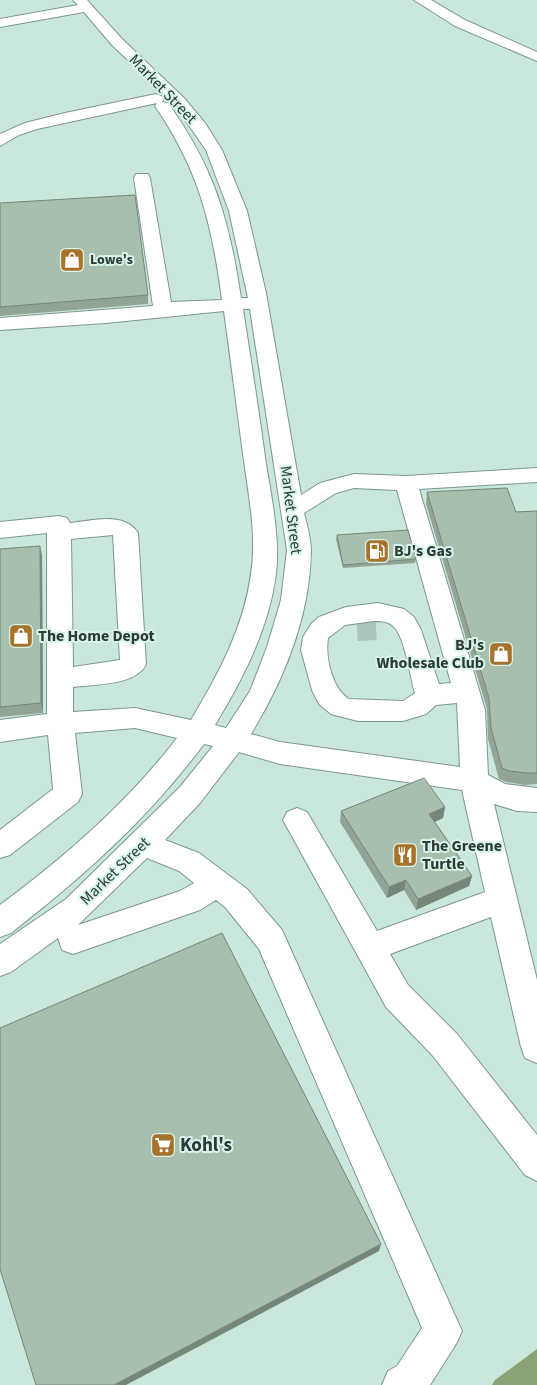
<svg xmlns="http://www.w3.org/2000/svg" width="537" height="1385" font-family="'Source Sans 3',sans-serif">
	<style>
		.forest { fill: #8ba375 }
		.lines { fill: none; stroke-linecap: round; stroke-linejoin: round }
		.minor-tunnel { stroke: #aac4ba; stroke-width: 26; stroke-dasharray: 26 13; stroke-linecap: butt }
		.minor-casing { stroke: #7d988d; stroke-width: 2 }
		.minor { fill: #fff; fill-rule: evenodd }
		.wall { fill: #91a495 }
		.shaded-wall { fill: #768679 }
		.building { fill: #a9bfad; stroke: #768679 }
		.labels { text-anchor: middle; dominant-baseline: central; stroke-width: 4; stroke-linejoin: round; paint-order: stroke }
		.far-poi-label { font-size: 14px; font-weight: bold; fill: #2f3a36; stroke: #d6f4e8; text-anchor: start }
		.street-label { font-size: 16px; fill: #2f3a36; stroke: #d6f4e8 }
		.poi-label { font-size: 16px; font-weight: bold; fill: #2f3a36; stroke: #d6f4e8; text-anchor: start }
		.near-poi-label { font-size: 19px; font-weight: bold; fill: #2f3a36; stroke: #d6f4e8; text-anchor: start }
	</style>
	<rect width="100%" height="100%" fill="#c9e7db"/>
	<path class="forest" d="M 537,1349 L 537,1385 L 492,1385 L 495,1380 Z"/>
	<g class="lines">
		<path class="minor-tunnel" d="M 357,628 L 376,627"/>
		<defs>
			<path id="minor" d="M 73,0 L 87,0 L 122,39 L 184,98 L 205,123 L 222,150 L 247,211 L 266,293 L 301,495 L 320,483 L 354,474 L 406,476 L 537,468 L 537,482 L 419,489 L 485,710 L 488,775 L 505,784 L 537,788 L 537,812 L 517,811 L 494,804 L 537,980 L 537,1063 L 525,1058 L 521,1047 L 491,917 L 390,954 L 408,985 L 457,1034 L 537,1135 L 537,1181 L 525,1175 L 433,1056 L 386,1007 L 283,820 L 287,812 L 297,808 L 307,812 L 377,931 L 485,892 L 462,790 L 280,764 L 239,752 L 200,803 L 165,840 L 199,853 L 247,889 L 282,930 L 462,1331 L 456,1344 L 430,1385 L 382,1385 L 388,1371 L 397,1366 L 422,1328 L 259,949 L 225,907 L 216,900 L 200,910 L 73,954 L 62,950 L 58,938 L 11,972 L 0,976 L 0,944 L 66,899 L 180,787 L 213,746 L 204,744 C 147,820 85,875 11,933 L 0,937 L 0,905 C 66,856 127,803 177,738 L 135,728 L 75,733 L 82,794 L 78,802 L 10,855 L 0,858 L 0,830 L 53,789 L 48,735 L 0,742 L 0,720 L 47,714 L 47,533 L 0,538 L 0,522 L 59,516 L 67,518 L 70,523 C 92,521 124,511 138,533 L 146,665 C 134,686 94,684 73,687 L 73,712 L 135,708 L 191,720 C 218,675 244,627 251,574 C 257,537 249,498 244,461 C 237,411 231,361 224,311 L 106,323 L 0,330 L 0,318 L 153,306 L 134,178 L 136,174 L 148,174 L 150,178 L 171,302 L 222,300 C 212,224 199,170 155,106 L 157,103 L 37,129 L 19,135 L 0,146 L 0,134 L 25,123 L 65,113 L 156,94 L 161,96 L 164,99 L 162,102 L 168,103 C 215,169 229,219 241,298 L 248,298 L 229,211 L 206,150 L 174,104 L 112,45 L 84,12 L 0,27 L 0,19 L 78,5 ZM 243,309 L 250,309 L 287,550 L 281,600 L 267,647 L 250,691 L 226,728 L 215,725 C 243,679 269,628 276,574 C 280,538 272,500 266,464 C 259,412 251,361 243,309 ZM 354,488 L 397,490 L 451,683 L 439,684 L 421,630 L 414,617 L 404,609 L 378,603 L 346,607 L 319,617 L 312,623 L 303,637 L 301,650 L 312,690 L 319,704 L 331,714 L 358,721 L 403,721 L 426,714 L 436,705 L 457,703 L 460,767 L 280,742 L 251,734 C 284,680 310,616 311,551 C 311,539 307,525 304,513 L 336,493 ZM 113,535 L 120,660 L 73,667 L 71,539 ZM 374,621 C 381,621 387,621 393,626 C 405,636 410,677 415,693 L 403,701 L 349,699 C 332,689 325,657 328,638 L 345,625 ZM 147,858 L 179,871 L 194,883 L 180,891 L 78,925 Z
				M 414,0 L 431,0 L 465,20 L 537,52 L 537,61 L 455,26 Z"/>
		</defs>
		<use href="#minor" class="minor-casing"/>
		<use href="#minor" class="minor"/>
	</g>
	<path class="wall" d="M 0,203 L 148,295 L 148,304 L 0,316 Z
		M 427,492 L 516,512 L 537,511 L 537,784 L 525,785 L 506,782 L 499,779 L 488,739 L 487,709 L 426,504 Z
		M 337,535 L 416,559 L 415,563 L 343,568 L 336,539 Z
		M 0,549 L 42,555 L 43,713 L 0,717 Z
		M 445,807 L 443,818 L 435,822 L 472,876 L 469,886 L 416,910 L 404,890 L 387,898 L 340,822 L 341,811 Z"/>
	<path class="shaded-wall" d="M 40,546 L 42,555 L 43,713 L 41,703 Z
		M 445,807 L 443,818 L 427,825 L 429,814 Z
		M 472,876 L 469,886 L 416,910 L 418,899 Z
		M 406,880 L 404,890 L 387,898 L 389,887 Z
		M 381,1244 L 379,1251 L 126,1385 L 114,1385 Z"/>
	<path class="building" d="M 135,195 L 148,295 L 0,307 L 0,203 Z
		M 507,488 L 516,512 L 537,511 L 537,773 L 528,773 L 509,771 L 502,768 L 491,728 L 489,698 L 427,492 Z
		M 408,530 L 416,559 L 343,565 L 337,535 Z
		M 40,546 L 41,703 L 0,707 L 0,549 Z
		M 424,778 L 445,807 L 429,814 L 472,876 L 418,899 L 406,880 L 389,887 L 341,811 Z
		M 222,933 L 381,1244 L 114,1385 L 36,1385 L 0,1269 L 0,1028 Z"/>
	<defs>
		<symbol id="shop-square" viewBox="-11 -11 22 22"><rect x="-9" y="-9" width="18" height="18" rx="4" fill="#a7722b" stroke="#d6f4e8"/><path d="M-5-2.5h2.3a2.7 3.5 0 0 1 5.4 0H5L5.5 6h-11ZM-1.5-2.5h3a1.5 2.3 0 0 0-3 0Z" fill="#fff"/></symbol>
		<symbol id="fuel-square" viewBox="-11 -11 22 22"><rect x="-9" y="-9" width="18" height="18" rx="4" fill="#a7722b" stroke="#d6f4e8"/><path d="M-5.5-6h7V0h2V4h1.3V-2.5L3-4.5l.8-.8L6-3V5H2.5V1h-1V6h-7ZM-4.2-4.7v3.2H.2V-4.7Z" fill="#fff"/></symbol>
		<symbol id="restaurant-square" viewBox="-11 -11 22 22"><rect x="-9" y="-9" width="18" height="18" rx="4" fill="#a7722b" stroke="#d6f4e8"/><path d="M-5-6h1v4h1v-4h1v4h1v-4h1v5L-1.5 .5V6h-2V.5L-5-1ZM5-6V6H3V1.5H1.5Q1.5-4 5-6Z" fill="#fff"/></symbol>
		<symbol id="supermarket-square" viewBox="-11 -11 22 22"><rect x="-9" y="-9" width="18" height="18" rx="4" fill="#a7722b" stroke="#d6f4e8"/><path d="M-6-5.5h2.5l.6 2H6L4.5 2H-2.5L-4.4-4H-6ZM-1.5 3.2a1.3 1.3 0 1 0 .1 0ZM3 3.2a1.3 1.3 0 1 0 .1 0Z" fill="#fff"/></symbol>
	</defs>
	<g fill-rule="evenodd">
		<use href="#shop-square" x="58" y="246" width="28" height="28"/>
		<use href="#fuel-square" x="363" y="537" width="28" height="28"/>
		<use href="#shop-square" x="7" y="622" width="28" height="28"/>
		<use href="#shop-square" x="487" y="640" width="28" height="28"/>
		<use href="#restaurant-square" x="391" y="841" width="28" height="28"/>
		<use href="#supermarket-square" x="149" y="1131" width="28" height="28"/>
	</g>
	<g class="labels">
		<g class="far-poi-label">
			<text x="90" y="260">Lowe's</text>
		</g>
		<g class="street-label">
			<text transform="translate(163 89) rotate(46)">Market Street</text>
			<text transform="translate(291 510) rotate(83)">Market Street</text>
			<text transform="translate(115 871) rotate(-44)">Market Street</text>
		</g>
		<g class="poi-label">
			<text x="394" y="551">BJ's Gas</text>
			<text x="38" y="636">The Home Depot</text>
			<text x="484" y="645" text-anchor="end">BJ's<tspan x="484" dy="18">Wholesale Club</tspan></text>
			<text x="422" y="846">The Greene<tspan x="422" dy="18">Turtle</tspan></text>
		</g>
		<g class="near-poi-label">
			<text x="180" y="1145">Kohl's</text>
		</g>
	</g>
</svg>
